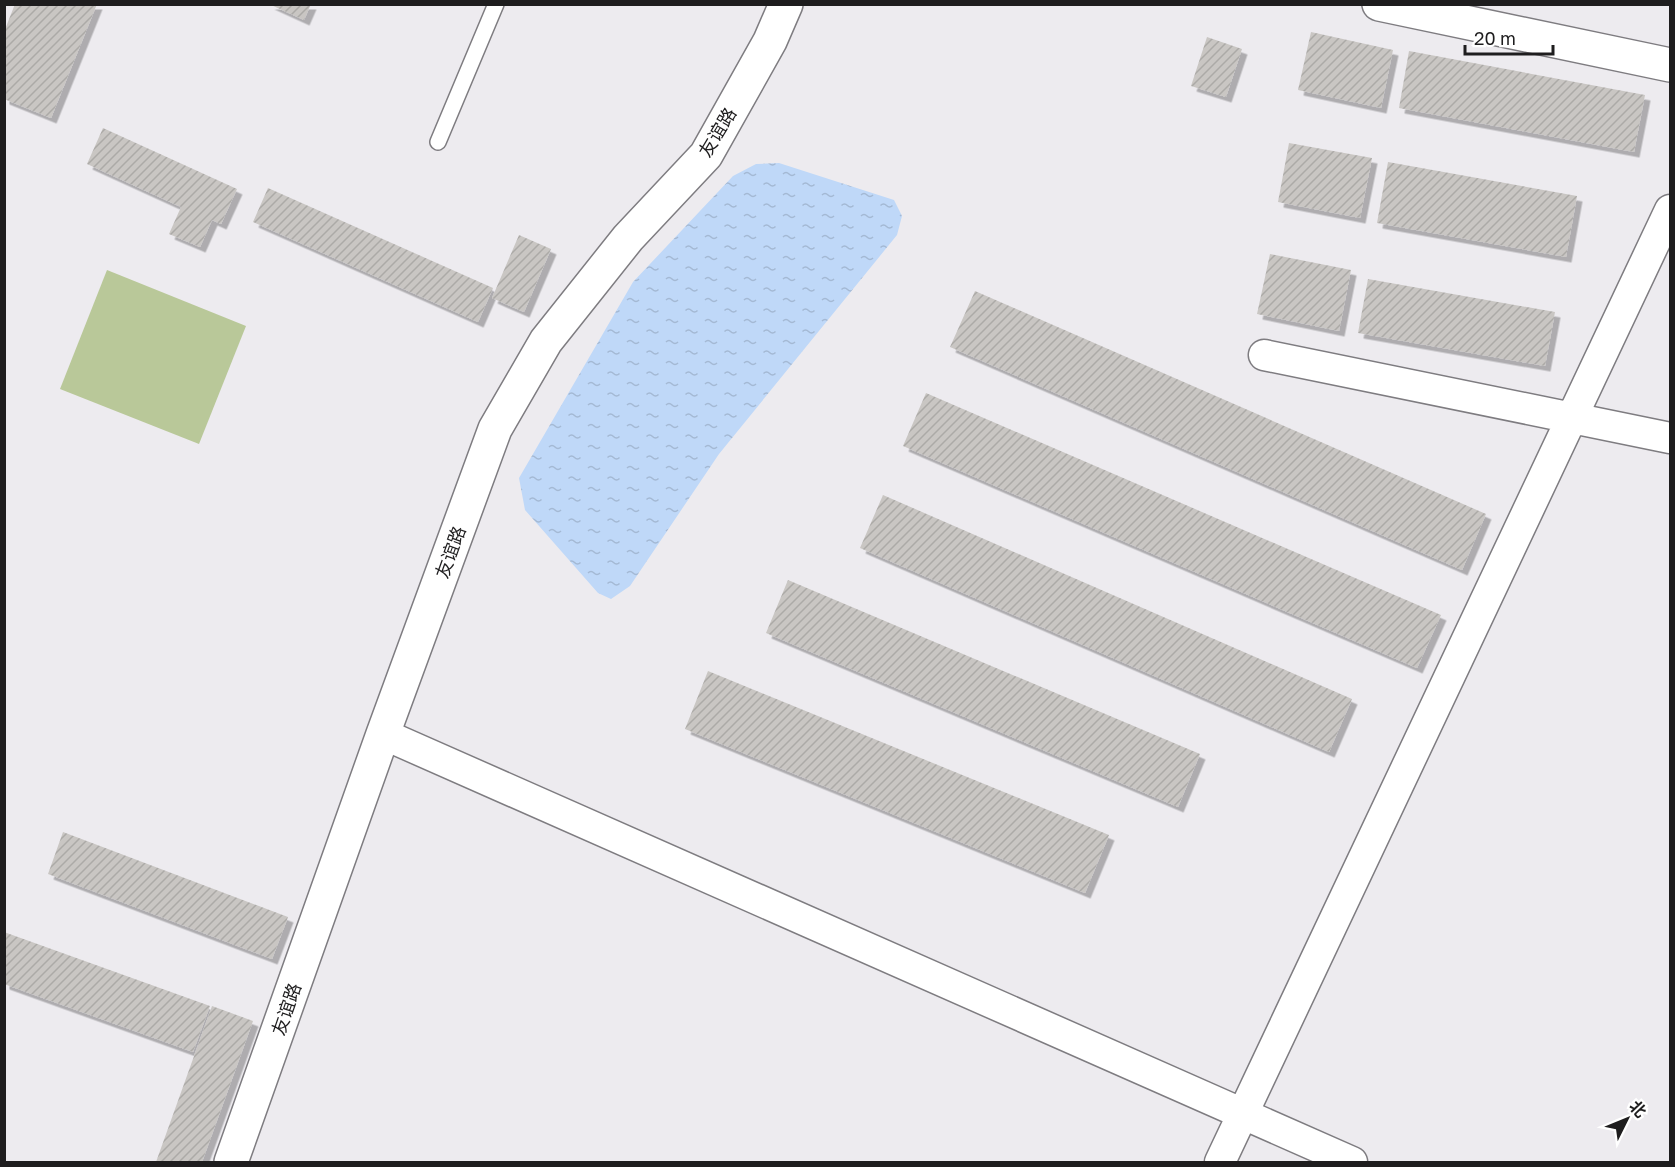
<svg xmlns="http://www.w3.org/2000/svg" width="1675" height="1167" font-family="'Golos Text','Noto Sans SC',sans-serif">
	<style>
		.garden { fill: #b9c899 }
		.water { fill: url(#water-ripples) }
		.building { fill: url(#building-hatch); filter: url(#shadow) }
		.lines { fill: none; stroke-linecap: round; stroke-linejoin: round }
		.service-casing { stroke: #7e7c80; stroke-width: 18 }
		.minor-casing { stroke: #7e7c80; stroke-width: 33 }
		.tertiary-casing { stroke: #7e7c80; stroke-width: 36 }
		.service { stroke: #fff; stroke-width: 15 }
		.minor { stroke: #fff; stroke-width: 30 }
		.tertiary { stroke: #fff; stroke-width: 33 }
		.labels { text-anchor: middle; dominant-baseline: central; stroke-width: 5; stroke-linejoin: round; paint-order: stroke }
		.street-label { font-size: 18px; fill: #1e1d1e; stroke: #fff }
	</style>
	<defs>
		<pattern id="water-ripples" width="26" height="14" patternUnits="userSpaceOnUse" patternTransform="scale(1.5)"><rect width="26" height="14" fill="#bfd8f8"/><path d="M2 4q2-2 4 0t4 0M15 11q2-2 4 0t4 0" fill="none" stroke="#a4b9d4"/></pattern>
		<pattern id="building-hatch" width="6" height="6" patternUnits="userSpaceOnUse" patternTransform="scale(1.5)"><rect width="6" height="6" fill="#c9c6c3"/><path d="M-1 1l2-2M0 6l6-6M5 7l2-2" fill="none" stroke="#acaaa7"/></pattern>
		<filter id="shadow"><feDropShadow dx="5.5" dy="5.5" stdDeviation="0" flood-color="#0004"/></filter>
	</defs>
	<rect width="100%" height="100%" fill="#edebef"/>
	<path class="garden" d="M 107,270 L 246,326 L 199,444 L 60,389 Z"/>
	<path class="water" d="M 779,163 L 894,200 L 902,216 L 897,235 L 719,454 L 630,586 L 611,599 L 598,593 L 525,510 L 519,478 L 633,282 L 733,176 L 756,164 Z"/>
	<path class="building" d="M 15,4 L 97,4 L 51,118 L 4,99 L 4,32 Z
		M 269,4 L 311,4 L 304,20 Z
		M 1311,32 L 1393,50 L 1381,108 L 1298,90 Z
		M 1207,37 L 1242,49 L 1226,97 L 1191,86 Z
		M 1409,51 L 1645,95 L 1634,152 L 1399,108 Z
		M 103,128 L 237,189 L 221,224 L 212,220 L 200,247 L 169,234 L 181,207 L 87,164 Z
		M 1289,143 L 1372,158 L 1360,218 L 1278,202 Z
		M 1388,162 L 1577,196 L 1566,257 L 1377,223 Z
		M 268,188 L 493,288 L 478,322 L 253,222 Z
		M 519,235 L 551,249 L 524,312 L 492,298 Z
		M 1270,254 L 1351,270 L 1339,331 L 1257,314 Z
		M 1368,279 L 1555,312 L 1545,366 L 1358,333 Z
		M 975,291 L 1486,514 L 1462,570 L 950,347 Z
		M 926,393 L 1441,615 L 1417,668 L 903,446 Z
		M 883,495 L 1352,699 L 1329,752 L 860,548 Z
		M 788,580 L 1200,754 L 1178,807 L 766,633 Z
		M 708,671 L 1109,835 L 1085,893 L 685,729 Z
		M 63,832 L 288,917 L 272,959 L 48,874 Z
		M 4,932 L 210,1006 L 193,1052 L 4,984 Z
		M 212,1006 L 253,1021 L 202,1162 L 156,1162 Z"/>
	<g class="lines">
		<defs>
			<path id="service" d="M 438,142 L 496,4"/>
			<path id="minor" d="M 1264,355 L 1670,438
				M 383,734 L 1352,1162
				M 1220,1162 L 1670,210"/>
			<path id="tertiary" d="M 1379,4 L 1670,65
				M 231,1162 L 383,734 L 495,429 L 546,341 L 628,238 L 706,155 L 770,41 L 786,4"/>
		</defs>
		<use href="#service" class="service-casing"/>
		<use href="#minor" class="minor-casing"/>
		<use href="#tertiary" class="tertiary-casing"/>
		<use href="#service" class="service"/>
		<use href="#minor" class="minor"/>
		<use href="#tertiary" class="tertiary"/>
	</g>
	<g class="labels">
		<g class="street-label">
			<text transform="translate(717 132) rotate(-59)">友谊路</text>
			<text transform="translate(450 552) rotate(-70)">友谊路</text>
			<text transform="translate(286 1009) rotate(-71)">友谊路</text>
		</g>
	</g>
	<rect width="1675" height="1167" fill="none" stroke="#1e1d1e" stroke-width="12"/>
	<g transform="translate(1627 1119) rotate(47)" stroke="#ffffff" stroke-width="4.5" paint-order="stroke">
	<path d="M0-4.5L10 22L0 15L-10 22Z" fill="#1e1d1e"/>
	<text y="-9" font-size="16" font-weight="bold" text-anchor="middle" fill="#1e1d1e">北</text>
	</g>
	<path d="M1465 45v9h88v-9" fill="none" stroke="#1e1d1e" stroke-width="3"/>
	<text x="1474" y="45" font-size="18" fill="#1e1d1e" stroke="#ffffff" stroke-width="4.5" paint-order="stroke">20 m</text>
</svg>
